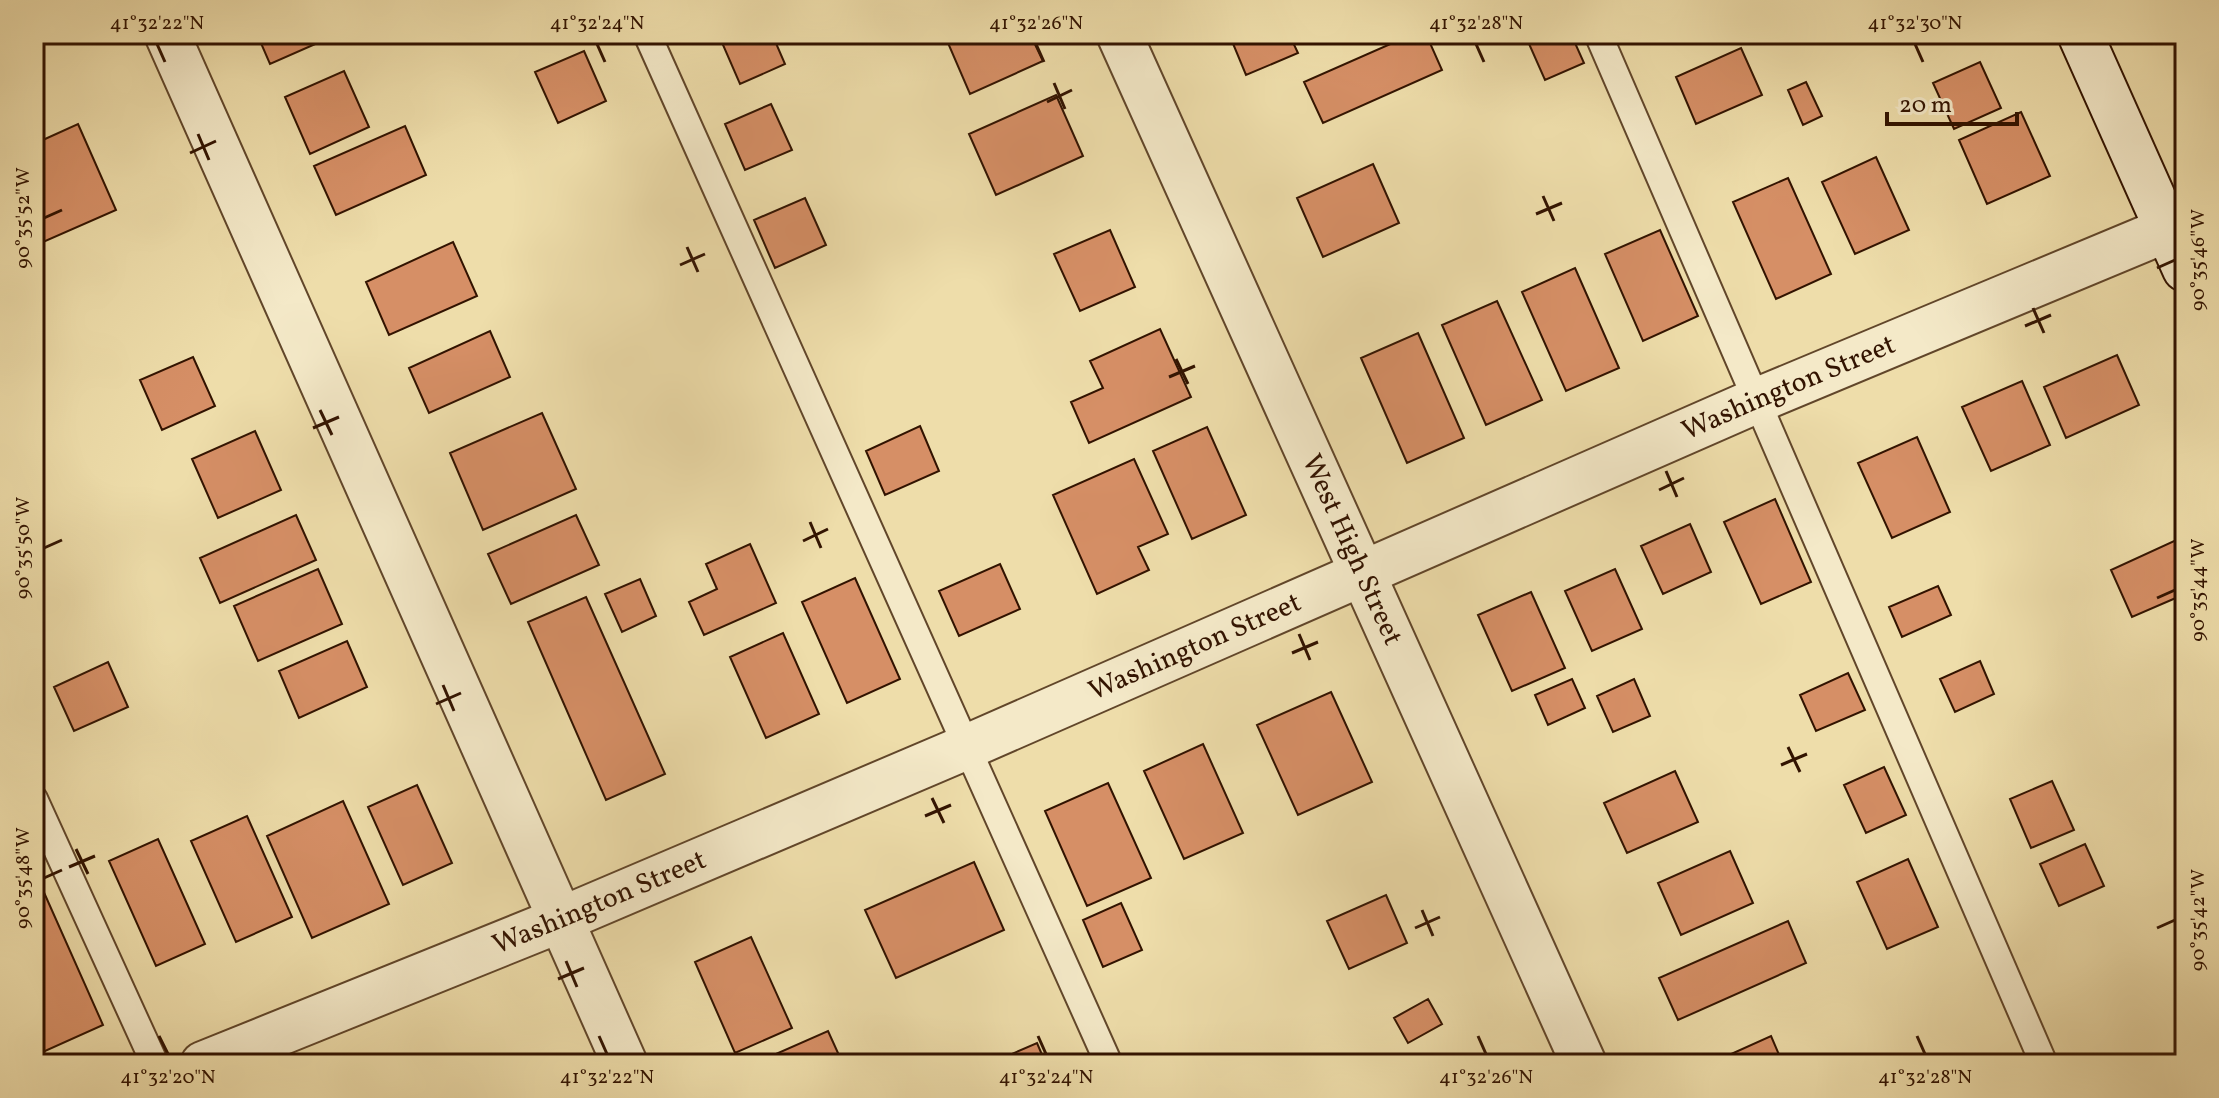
<svg xmlns="http://www.w3.org/2000/svg" width="2219" height="1098" font-family="Vollkorn,serif">
	<style>
		.building { fill: #d68f66; stroke: #321300; stroke-width: 2 }
		.lines { fill: none; stroke-linecap: round; stroke-linejoin: round }
		.lane-casing { stroke: #61462a; stroke-width: 30 }
		.street-casing { stroke: #61462a; stroke-width: 48 }
		.secondary-casing { stroke: #321300; stroke-width: 48 }
		.lane { stroke: #f4e9c8; stroke-width: 26 }
		.street { stroke: #f4e9c8; stroke-width: 44 }
		.secondary { stroke: #f4e9c8; stroke-width: 44 }
		.ticks { fill: none; stroke: #321300; stroke-width: 3 }
		.labels { text-anchor: middle; dominant-baseline: central; stroke-width: 8; stroke-linejoin: round; paint-order: stroke }
		.street-label { font-size: 28px; fill: #321300; stroke: #f4e9c8 }
		.neatline { fill: none; stroke: #321300; stroke-width: 3 }
		.ticks-label { font-size: 20px; text-anchor: middle; fill: #321300 }
	</style>
	<rect width="100%" height="100%" fill="#eda"/>
	<filter id="stains"><feTurbulence type="fractalNoise" baseFrequency=".0025" numOctaves="4"/><feColorMatrix values="0 0 0 0 .2 0 0 0 0 .09 0 0 0 0 .02 0 0 0 .5 -.17"/></filter>
	<radialGradient id="worn" r=".72"><stop offset=".6" stop-color="#630" stop-opacity="0"/><stop offset="1" stop-color="#630" stop-opacity=".3"/></radialGradient>
	<path class="building" d="M 257,34 L 338,34 L 270,64 Z
		M 728,34 L 772,34 L 785,64 L 740,84 L 720,38 Z
		M 968,34 L 1030,34 L 1043,61 L 970,94 L 948,43 Z
		M 1229,34 L 1289,34 L 1298,53 L 1246,75 Z
		M 1413,34 L 1426,34 L 1442,70 L 1323,123 L 1304,82 Z
		M 1534,34 L 1571,34 L 1584,63 L 1545,80 L 1526,37 Z
		M 1741,48 L 1762,95 L 1696,124 L 1676,77 Z
		M 584,51 L 606,101 L 558,123 L 535,72 Z
		M 1980,62 L 2001,108 L 1954,129 L 1933,83 Z
		M 344,71 L 369,127 L 310,154 L 285,97 Z
		M 1806,82 L 1822,116 L 1803,125 L 1788,90 Z
		M 1056,95 L 1083,156 L 996,195 L 969,134 Z
		M 771,104 L 792,150 L 745,170 L 725,124 Z
		M 2021,112 L 2050,176 L 1987,204 L 1959,140 Z
		M 78,124 L 116,210 L 34,246 L 34,144 Z
		M 405,126 L 426,175 L 336,215 L 314,166 Z
		M 1876,157 L 1909,230 L 1855,254 L 1822,182 Z
		M 1373,164 L 1399,223 L 1323,257 L 1297,198 Z
		M 1788,178 L 1831,274 L 1776,299 L 1733,202 Z
		M 805,198 L 826,245 L 775,268 L 754,220 Z
		M 1110,230 L 1135,287 L 1080,311 L 1054,254 Z
		M 1660,230 L 1698,316 L 1643,341 L 1605,254 Z
		M 453,242 L 477,296 L 389,335 L 366,282 Z
		M 1575,268 L 1619,368 L 1566,391 L 1522,292 Z
		M 1497,301 L 1542,400 L 1486,425 L 1442,325 Z
		M 1160,329 L 1191,397 L 1089,443 L 1071,402 L 1103,388 L 1090,361 Z
		M 490,331 L 510,377 L 429,413 L 409,368 Z
		M 1418,333 L 1464,438 L 1407,463 L 1361,358 Z
		M 2117,355 L 2139,405 L 2066,438 L 2044,387 Z
		M 193,357 L 215,406 L 162,430 L 140,380 Z
		M 2022,381 L 2050,445 L 1991,471 L 1962,407 Z
		M 542,413 L 576,489 L 483,530 L 450,453 Z
		M 920,426 L 939,471 L 885,495 L 866,451 Z
		M 1207,427 L 1246,515 L 1192,539 L 1153,451 Z
		M 255,431 L 281,490 L 218,518 L 192,459 Z
		M 1917,437 L 1950,512 L 1892,538 L 1858,463 Z
		M 1134,459 L 1168,534 L 1138,547 L 1149,570 L 1097,594 L 1053,495 Z
		M 1775,499 L 1811,582 L 1761,604 L 1724,522 Z
		M 296,515 L 316,560 L 220,603 L 200,558 Z
		M 576,515 L 599,565 L 511,604 L 488,554 Z
		M 1690,524 L 1711,572 L 1663,594 L 1641,546 Z
		M 2185,536 L 2185,594 L 2132,617 L 2111,570 Z
		M 750,544 L 776,603 L 704,635 L 689,602 L 717,589 L 706,564 Z
		M 1000,564 L 1020,609 L 959,636 L 939,591 Z
		M 318,569 L 342,624 L 258,661 L 234,606 Z
		M 1615,569 L 1642,629 L 1592,651 L 1565,591 Z
		M 855,578 L 900,679 L 847,703 L 802,602 Z
		M 640,579 L 656,616 L 622,632 L 605,594 Z
		M 1938,586 L 1951,615 L 1902,637 L 1889,607 Z
		M 1531,592 L 1565,668 L 1512,691 L 1478,615 Z
		M 586,597 L 665,774 L 606,800 L 528,622 Z
		M 783,633 L 819,714 L 766,738 L 730,657 Z
		M 347,641 L 367,687 L 299,718 L 279,671 Z
		M 1980,661 L 1994,694 L 1955,712 L 1940,679 Z
		M 108,662 L 128,707 L 74,731 L 54,687 Z
		M 1848,673 L 1865,710 L 1816,731 L 1800,695 Z
		M 1572,679 L 1585,708 L 1548,725 L 1535,695 Z
		M 1634,679 L 1650,716 L 1613,732 L 1597,696 Z
		M 1331,692 L 1372,782 L 1298,815 L 1257,725 Z
		M 1203,744 L 1243,833 L 1184,859 L 1144,771 Z
		M 1884,767 L 1906,815 L 1866,833 L 1844,785 Z
		M 1675,771 L 1698,822 L 1627,853 L 1604,803 Z
		M 2052,781 L 2074,830 L 2031,848 L 2010,799 Z
		M 1108,783 L 1151,878 L 1087,906 L 1045,811 Z
		M 417,785 L 452,863 L 403,885 L 368,807 Z
		M 343,801 L 389,904 L 312,938 L 267,836 Z
		M 247,816 L 292,917 L 236,942 L 191,841 Z
		M 158,839 L 205,944 L 156,966 L 109,861 Z
		M 2085,844 L 2104,886 L 2059,906 L 2040,864 Z
		M 1730,851 L 1753,903 L 1681,935 L 1658,883 Z
		M 1908,859 L 1938,927 L 1887,949 L 1857,882 Z
		M 974,862 L 1004,930 L 896,978 L 865,910 Z
		M 42,888 L 103,1025 L 34,1056 L 34,892 Z
		M 1386,895 L 1407,943 L 1349,969 L 1327,921 Z
		M 1121,903 L 1142,950 L 1103,967 L 1083,920 Z
		M 1788,921 L 1806,963 L 1678,1020 L 1659,978 Z
		M 751,937 L 792,1028 L 735,1053 L 695,962 Z
		M 1428,999 L 1442,1024 L 1408,1043 L 1394,1018 Z
		M 828,1031 L 843,1064 L 753,1064 Z
		M 1771,1036 L 1783,1064 L 1709,1064 Z
		M 1037,1043 L 1046,1064 L 989,1064 Z
		M 2185,1056 L 2185,1064 L 2167,1064 Z"/>
	<g class="lines">
		<defs>
			<path id="lane" d="M 647,34 L 1109,1064
				M 1598,34 L 2044,1064
				M 34,799 L 155,1064"/>
			<g id="street">
				<path d="M 167,34 L 625,1064"/>
				<path id="s1" d="M 1119,34 L 1584,1064"/>
				<path id="s2" d="M 203,1064 L 560,920 L 969,746 L 1758,400 L 2185,222"/>
			</g>
			<path id="secondary" d="M 2080,34 L 2185,269"/>
		</defs>
		<use href="#lane" class="lane-casing"/>
		<use href="#street" class="street-casing"/>
		<use href="#secondary" class="secondary-casing"/>
		<use href="#lane" class="lane"/>
		<use href="#street" class="street"/>
		<use href="#secondary" class="secondary"/>
	</g>
	<path class="ticks" d="M 157,44 L 165,62M 597,44 L 605,62M 1036,44 L 1044,62M 1476,44 L 1484,62M 1915,44 L 1923,62M 1054,83 L 1065,109M 1047,102 L 1072,90M 198,134 L 209,160M 190,153 L 216,141M 1543,196 L 1554,221M 1536,214 L 1562,203M 44,218 L 62,210M 687,247 L 698,272M 680,265 L 705,254M 2157,268 L 2175,260M 2033,308 L 2044,333M 2025,326 L 2051,315M 1176,359 L 1188,384M 1169,377 L 1195,366M 320,410 L 332,435M 313,428 L 339,417M 1666,471 L 1677,497M 1659,490 L 1684,478M 810,522 L 821,548M 803,541 L 828,529M 44,548 L 62,540M 2157,598 L 2175,590M 1299,634 L 1310,660M 1292,653 L 1318,642M 443,685 L 454,711M 436,704 L 461,693M 1788,747 L 1800,772M 1781,765 L 1807,754M 932,798 L 944,823M 925,816 L 951,805M 76,849 L 88,874M 69,867 L 95,856M 44,878 L 62,870M 1422,910 L 1433,936M 1415,928 L 1440,917M 2157,928 L 2175,920M 566,961 L 577,987M 558,979 L 584,968M 159,1036 L 168,1054M 599,1036 L 607,1054M 1038,1036 L 1046,1054M 1478,1036 L 1486,1054M 1917,1036 L 1925,1054"/>
	<g class="labels">
		<g class="street-label">
			<text stroke="none"><textPath href="#s2" startOffset="1724">Washington Street</textPath></text>
			<text stroke="none"><textPath href="#s1" startOffset="566">West High Street</textPath></text>
			<text stroke="none"><textPath href="#s2" startOffset="1076">Washington Street</textPath></text>
			<text stroke="none"><textPath href="#s2" startOffset="428">Washington Street</textPath></text>
		</g>
	</g>
	<rect width="2219" height="1098" fill="none" stroke="#eda" stroke-width="88"/>
	<path d="M1887 112v12h130v-12" fill="none" stroke="#321300" stroke-width="4"/>
	<text x="1899" y="112" font-size="24" fill="#321300" stroke="#f4e9c8" stroke-width="6" paint-order="stroke">20 m</text>
	<rect x="44" y="44" width="2131" height="1010" class="neatline"/>
	<g class="ticks-label">
		<text x="157" y="29">41°32'22"N</text>
		<text x="597" y="29">41°32'24"N</text>
		<text x="1036" y="29">41°32'26"N</text>
		<text x="1476" y="29">41°32'28"N</text>
		<text x="1915" y="29">41°32'30"N</text>
		<text transform="translate(22 218) rotate(-90)" y="7">90°35'52"W</text>
		<text transform="translate(2197 260) rotate(-90)" y="7">90°35'46"W</text>
		<text transform="translate(22 548) rotate(-90)" y="7">90°35'50"W</text>
		<text transform="translate(2197 590) rotate(-90)" y="7">90°35'44"W</text>
		<text transform="translate(22 878) rotate(-90)" y="7">90°35'48"W</text>
		<text transform="translate(2197 920) rotate(-90)" y="7">90°35'42"W</text>
		<text x="168" y="1083">41°32'20"N</text>
		<text x="607" y="1083">41°32'22"N</text>
		<text x="1046" y="1083">41°32'24"N</text>
		<text x="1486" y="1083">41°32'26"N</text>
		<text x="1925" y="1083">41°32'28"N</text>
	</g>
	<rect width="100%" height="100%" filter="url(#stains)"/>
	<rect width="100%" height="100%" fill="url(#worn)"/>
</svg>
